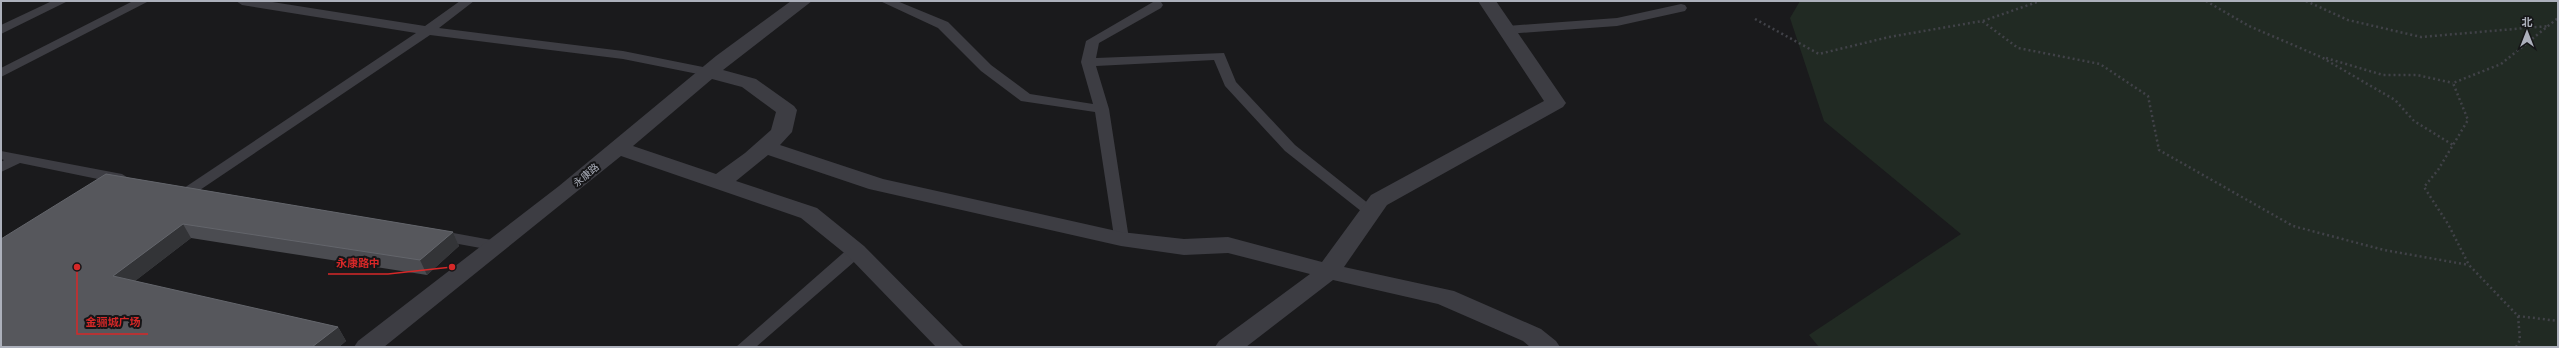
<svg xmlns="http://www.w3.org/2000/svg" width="2559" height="348" font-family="Helvetica,'Noto Sans SC',sans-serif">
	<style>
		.green { fill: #212a23 }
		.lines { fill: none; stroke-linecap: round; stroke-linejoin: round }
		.path { stroke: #414248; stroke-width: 2.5; stroke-dasharray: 2 3; stroke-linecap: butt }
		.lane { fill: #3d3d43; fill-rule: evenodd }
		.street { fill: #3d3d43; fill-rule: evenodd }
		.wall { fill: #4b4c51 }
		.shaded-wall { fill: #333437 }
		.building { fill: #56575c; stroke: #63656b }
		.labels { text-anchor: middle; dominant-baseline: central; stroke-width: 4; stroke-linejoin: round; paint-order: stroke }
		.street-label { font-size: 10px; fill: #acb0bb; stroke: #151517 }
		.leader { fill: none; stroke: #d62828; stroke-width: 1.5 }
		.callout-dot { fill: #d62828; stroke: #151517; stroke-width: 1.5 }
		.callout-label { font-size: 11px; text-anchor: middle; font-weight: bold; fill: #d62828; stroke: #151517; stroke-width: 4; stroke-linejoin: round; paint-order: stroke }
	</style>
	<rect width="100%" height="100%" fill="#1a1a1c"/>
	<path class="green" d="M 1800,1 L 2558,1 L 2558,347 L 1819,347 L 1809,335 L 1961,234 L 1824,121 L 1790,18 Z"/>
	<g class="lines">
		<path class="path" d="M 2206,1 L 2249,26 L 2321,57 L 2395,100 L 2414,121 L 2453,145
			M 2306,1 L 2348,20 L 2421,37 L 2549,26
			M 1755,19 L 1819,54 L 1889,37 L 1982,21 L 2018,48 L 2100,64 L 2148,96 L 2159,150 L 2293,226 L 2384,250 L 2469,265
			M 1983,21 L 2040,1
			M 2326,58 L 2383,75 L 2417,75 L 2453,83
			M 2518,316 L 2558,321
			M 2516,347 L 2520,340 L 2518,316 L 2469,265 L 2448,224 L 2424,187 L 2438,170 L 2468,120 L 2453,83 L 2501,64 L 2558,18"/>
		<path class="lane" d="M 52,1 L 68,1 L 1,34 L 1,25 Z
			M 133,1 L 149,1 L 1,77 L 1,68 Z
			M 236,1 L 266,1 L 425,26 L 460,1 L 474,1 L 439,28 L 623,51 L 708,68 L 715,72 L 708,76 L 623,59 L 430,35 L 194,194 L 184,194 L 181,191 L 184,188 L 416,33 L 242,5 Z
			M 880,1 L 897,1 L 948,22 L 991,65 L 1030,94 L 1093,104 L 1081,62 L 1086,41 L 1153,2 L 1161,2 L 1163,5 L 1161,8 L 1099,43 L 1096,58 L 1224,53 L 1236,82 L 1295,145 L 1379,212 L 1371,217 L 1366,215 L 1285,151 L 1225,86 L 1214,60 L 1096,66 L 1109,109 L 1129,239 L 1127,243 L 1115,243 L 1095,112 L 1021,101 L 981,71 L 938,28 Z
			M 1681,4 L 1685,5 L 1687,8 L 1685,11 L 1617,26 L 1507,34 L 1501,30 L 1507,26 L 1617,18 Z
			M 1,151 L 122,174 L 130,179 L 122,184 L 20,163 L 1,172 L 1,162 L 4,160 L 1,159 Z
			M 437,230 L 497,241 L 503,242 L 505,246 L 503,250 L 497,251 L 431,239 L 429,235 Z
			M 856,246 L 862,247 L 864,251 L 862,255 L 756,347 L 736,347 L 850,247 Z"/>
		<path class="street" d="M 791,1 L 812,1 L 723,70 L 756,79 L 794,106 L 797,110 L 792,132 L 780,145 L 883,179 L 1121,232 L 1184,239 L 1228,237 L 1322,262 L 1371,195 L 1544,101 L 1478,1 L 1496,1 L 1566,103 L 1563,107 L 1387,205 L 1344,267 L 1454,291 L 1541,329 L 1556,341 L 1560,347 L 1530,347 L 1523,341 L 1438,304 L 1333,280 L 1246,347 L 1215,347 L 1219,341 L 1310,274 L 1228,253 L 1184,255 L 1121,246 L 869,189 L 768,155 L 736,181 L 817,208 L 864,246 L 964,347 L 936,347 L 848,256 L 801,218 L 621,156 L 384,347 L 354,347 L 358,341 L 559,186 L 716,56 ZM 712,79 L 742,87 L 776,112 L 771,130 L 745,153 L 716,174 L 633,146 Z"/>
	</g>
	<path class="wall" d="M 106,174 L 453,232 L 459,246 L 427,275 L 191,238 L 135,281 L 338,327 L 346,341 L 339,347 L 1,347 Z"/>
	<path class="shaded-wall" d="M 183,224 L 191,238 L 122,291 L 113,276 Z
		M 453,232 L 459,246 L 427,275 L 420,260 Z
		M 338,327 L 346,341 L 339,347 L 312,347 Z"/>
	<path class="building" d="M 106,174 L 453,232 L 420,260 L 183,224 L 113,276 L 338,327 L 312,347 L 1,347 L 1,239 Z"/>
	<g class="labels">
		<g class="street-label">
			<text transform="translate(586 175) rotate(-40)">永康路</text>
		</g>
	</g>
	<path class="leader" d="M452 267L388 274H328M77 267L77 334H148"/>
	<g class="callout-dot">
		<circle cx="452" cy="267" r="4"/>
		<circle cx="77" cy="267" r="4"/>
	</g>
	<g class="callout-label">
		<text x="358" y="267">永康路中</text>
		<text x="113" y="326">金骊城广场</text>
	</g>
	<rect width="2559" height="348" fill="none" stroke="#acb0bb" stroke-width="4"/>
	<g transform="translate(2527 32)" stroke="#151517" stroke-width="3" paint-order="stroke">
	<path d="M0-3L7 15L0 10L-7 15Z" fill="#acb0bb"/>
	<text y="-6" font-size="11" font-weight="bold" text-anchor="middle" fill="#acb0bb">北</text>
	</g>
</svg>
